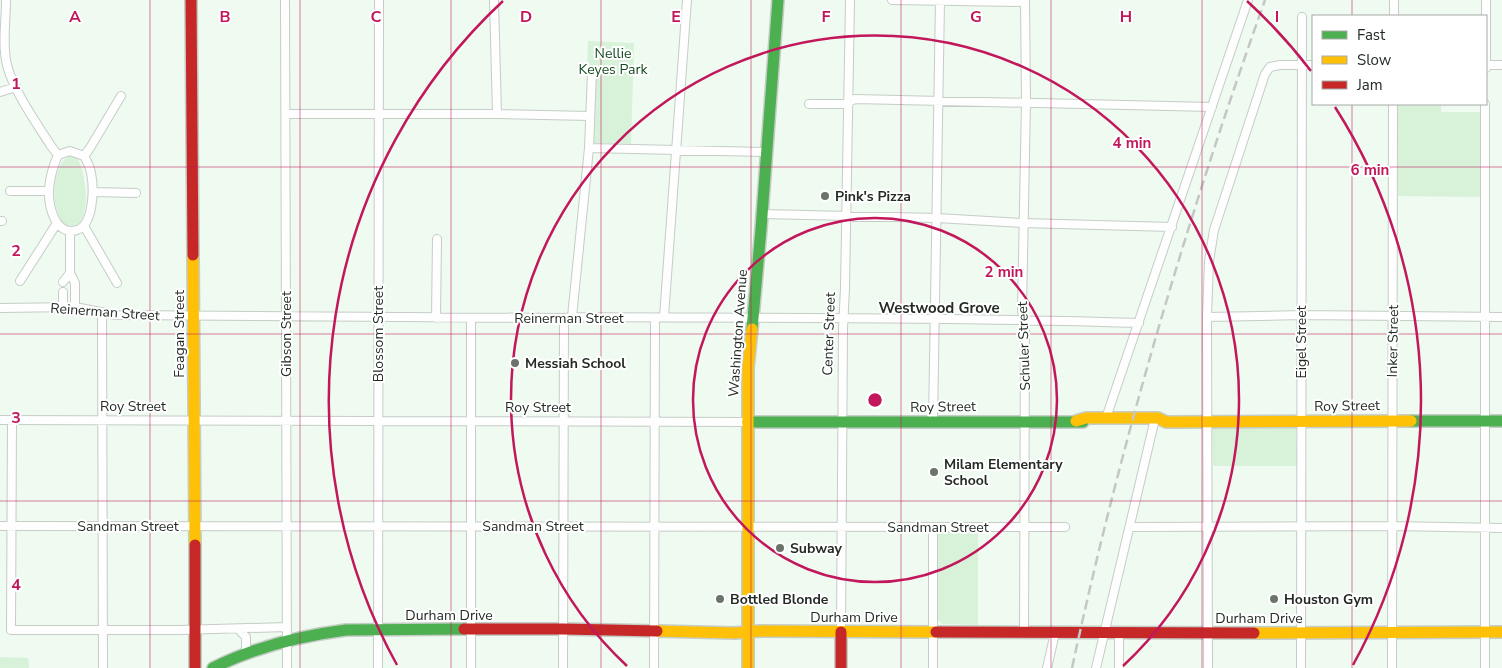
<svg xmlns="http://www.w3.org/2000/svg" width="1502" height="668" font-family="'Nunito Sans',sans-serif">
	<style>
		.green { fill: #d8f1d9 }
		.lines { fill: none; stroke-linecap: round; stroke-linejoin: round }
		.street-casing { stroke: #c5cdc6; stroke-width: 10 }
		.fast-casing { stroke: #c5cdc6; stroke-width: 14 }
		.slow-casing { stroke: #c5cdc6; stroke-width: 14 }
		.jam-casing { stroke: #c5cdc6; stroke-width: 14 }
		.street { stroke: #fdfefd; stroke-width: 8 }
		.fast { stroke: #4caf50; stroke-width: 11 }
		.slow { stroke: #ffc107; stroke-width: 11 }
		.jam { stroke: #c62828; stroke-width: 11 }
		.rail { stroke: #c4c7c5; stroke-width: 2.5; stroke-dasharray: 10 5; stroke-linecap: butt }
		.grid { fill: none; stroke: #c2185b; stroke-width: 1; stroke-opacity: 0.55 }
		.ring { fill: none; stroke: #c2185b; stroke-width: 2.5 }
		.poi-dot { fill: #6b736c; stroke: #fff; stroke-width: 2 }
		.labels { text-anchor: middle; dominant-baseline: central; stroke-width: 4; stroke-linejoin: round; paint-order: stroke }
		.park-label { font-size: 14px; fill: #154b1d; stroke: #fff }
		.poi-label { font-size: 14px; font-weight: bold; fill: #242b25; stroke: #fff; text-anchor: start }
		.street-label { font-size: 14px; fill: #242b25; stroke: #fff }
		.neighbourhood-label { font-size: 15px; font-weight: bold; fill: #242b25; stroke: #fff }
		.grid-label { font-size: 16px; text-anchor: middle; font-weight: bold; fill: #c2185b; stroke: #fff; stroke-width: 4; stroke-linejoin: round; paint-order: stroke }
		.centre { fill: #c2185b; stroke: #fff; stroke-width: 2.5 }
		.ring-label { font-size: 15px; text-anchor: middle; font-weight: bold; fill: #c2185b; stroke: #fff; stroke-width: 4; stroke-linejoin: round; paint-order: stroke }
	</style>
	<rect width="100%" height="100%" fill="#effaf0"/>
	<path class="green" d="M 588,41 L 634,43 L 631,144 L 594,143 L 596,70 L 587,70 Z
		M 1398,104 L 1441,104 L 1441,112 L 1482,112 L 1481,197 L 1398,196 Z
		M 69,156 L 77,158 C 88,173 94,242 62,222 C 60,217 57,212 56,207 C 52,193 55,163 69,156 Z
		M 1296,426 L 1297,466 L 1213,466 L 1212,427 Z
		M 978,529 L 978,625 L 942,624 L 936,618 L 937,532 L 939,530 Z
		M 0,657 L 28,658 L 29,668 L 0,668 Z"/>
	<g class="lines">
		<defs>
			<path id="street" d="M 6,0 C 6,21 2,45 7,65 C 13,90 37,124 51,146 L 58,155
				M 285,0 L 287,668
				M 494,0 L 497,114
				M 892,0 L 1025,2
				M 1394,16 L 1394,0
				M 1486,65 L 1502,65
				M 1486,68 L 1486,0
				M 0,92 L 16,87
				M 809,104 L 844,104 L 855,99 L 1212,107
				M 286,114 L 497,114 L 590,116
				M 589,148 L 766,152
				M 70,151 L 84,156 C 87,161 90,167 91,173 C 94,187 94,225 77,230 C 55,237 48,205 49,189 C 50,177 53,166 58,155 Z
				M 84,156 L 90,148 L 121,96
				M 10,191 L 49,191
				M 93,192 L 136,193
				M 762,214 L 937,218 L 1022,223 L 1172,227
				M 0,221 L 2,221
				M 84,226 L 117,283
				M 70,231 L 70,273 L 75,283 L 75,307
				M 20,281 L 57,223
				M 63,282 L 70,273
				M 63,307 L 63,292
				M 0,308 L 75,307 L 116,315 L 564,318 L 572,317 C 761,318 950,317 1139,323
				M 102,312 L 103,668
				M 572,317 L 589,148 L 592,72
				M 664,317 L 687,0
				M 1207,317 L 1302,315 L 1502,317
				M 436,318 L 437,239
				M 471,318 L 471,668
				M 1106,418 L 1248,0
				M 0,420 L 748,422
				M 12,420 L 11,630 L 180,630 L 287,627
				M 933,423 L 940,1
				M 0,526 L 1065,527
				M 933,527 L 933,668
				M 1130,527 L 1392,526 L 1502,528
				M 239,630 L 246,637 L 246,652
				M 841,632 L 843,329 L 845,288 L 850,0
				M 1024,633 L 1025,328 L 1022,310 L 1026,102 L 1025,0
				M 378,668 L 379,0
				M 563,668 L 564,318
				M 654,668 L 655,318
				M 1047,668 L 1055,633
				M 1096,668 L 1154,423
				M 1119,668 L 1119,633
				M 1208,668 L 1207,317 L 1209,261 L 1214,230 L 1265,74 L 1270,67 L 1280,65 L 1313,65
				M 1301,668 L 1302,17
				M 1392,668 L 1393,104
				M 1485,668 L 1485,104"/>
			<path id="fast" d="M 752,329 L 761,229 L 778,0
				M 1411,421 L 1502,421
				M 748,422 L 1083,422
				M 213,668 C 255,647 299,636 346,630 L 464,629"/>
			<path id="slow" d="M 193,255 L 195,545
				M 1076,421 L 1086,418 L 1158,418 L 1166,422 L 1411,421
				M 657,631 L 735,633 L 760,631 L 936,632
				M 1254,633 L 1502,632
				M 748,668 L 748,368 L 752,329"/>
			<path id="jam" d="M 191,0 L 193,255
				M 195,545 L 195,668
				M 464,629 L 563,629 L 657,631
				M 841,632 L 841,668
				M 936,632 L 1254,633"/>
		</defs>
		<use href="#street" class="street-casing"/>
		<use href="#fast" class="fast-casing"/>
		<use href="#slow" class="slow-casing"/>
		<use href="#jam" class="jam-casing"/>
		<use href="#street" class="street"/>
		<use href="#fast" class="fast"/>
		<use href="#slow" class="slow"/>
		<use href="#jam" class="jam"/>
		<path class="rail" d="M 1072,668 C 1121,441 1187,219 1265,0"/>
	</g>
	<path class="grid" d="M 150,0 L 150,668M 300,0 L 300,668M 451,0 L 451,668M 601,0 L 601,668M 751,0 L 751,668M 901,0 L 901,668M 1051,0 L 1051,668M 1202,0 L 1202,668M 1352,0 L 1352,16M 1352,104 L 1352,668M 0,167 L 1502,167M 0,334 L 1502,334M 0,501 L 1502,501"/>
	<g class="ring">
		<circle cx="875" cy="400" r="182"/>
		<path d="M627 666A364 364 0 1 1 1123 666"/>
		<path d="M397 665A546 546 0 0 1 503 1M1247 1A546 546 0 0 1 1311 71M1335 107A546 546 0 0 1 1353 665"/>
	</g>
	<g class="poi-dot">
		<circle cx="825" cy="196" r="5"/>
		<circle cx="515" cy="363" r="5"/>
		<circle cx="934" cy="472" r="5"/>
		<circle cx="780" cy="548" r="5"/>
		<circle cx="720" cy="599" r="5"/>
		<circle cx="1274" cy="599" r="5"/>
	</g>
	<g class="labels">
		<g class="park-label">
			<text x="613" y="53">Nellie<tspan x="613" dy="16">Keyes Park</tspan></text>
		</g>
		<g class="poi-label">
			<text x="835" y="196">Pink's Pizza</text>
			<text x="525" y="363">Messiah School</text>
			<text x="944" y="464">Milam Elementary<tspan x="944" dy="16">School</tspan></text>
			<text x="790" y="548">Subway</text>
			<text x="730" y="599">Bottled Blonde</text>
			<text x="1284" y="599">Houston Gym</text>
		</g>
		<g class="street-label">
			<text transform="translate(105 312) rotate(4)">Reinerman Street</text>
			<text x="569" y="318">Reinerman Street</text>
			<text transform="translate(738 333) rotate(-86)">Washington Avenue</text>
			<text transform="translate(179 334) rotate(-90)">Feagan Street</text>
			<text transform="translate(286 334) rotate(-90)">Gibson Street</text>
			<text transform="translate(378 334) rotate(-90)">Blossom Street</text>
			<text transform="translate(829 334) rotate(-88)">Center Street</text>
			<text transform="translate(1393 341) rotate(-89)">Inker Street</text>
			<text transform="translate(1301 342) rotate(-90)">Eigel Street</text>
			<text transform="translate(1024 346) rotate(-92)">Schuler Street</text>
			<text x="133" y="406">Roy Street</text>
			<text transform="translate(1347 406) rotate(-1)">Roy Street</text>
			<text x="538" y="407">Roy Street</text>
			<text transform="translate(943 407) rotate(-1)">Roy Street</text>
			<text x="128" y="526">Sandman Street</text>
			<text x="533" y="526">Sandman Street</text>
			<text x="938" y="527">Sandman Street</text>
			<text x="449" y="615">Durham Drive</text>
			<text x="854" y="617">Durham Drive</text>
			<text x="1259" y="618">Durham Drive</text>
		</g>
		<g class="neighbourhood-label">
			<text x="939" y="308">Westwood Grove</text>
		</g>
	</g>
	<g class="grid-label">
		<text x="75" y="22">A</text>
		<text x="225" y="22">B</text>
		<text x="376" y="22">C</text>
		<text x="526" y="22">D</text>
		<text x="676" y="22">E</text>
		<text x="826" y="22">F</text>
		<text x="976" y="22">G</text>
		<text x="1126" y="22">H</text>
		<text x="1277" y="22">I</text>
		<text x="16" y="89">1</text>
		<text x="16" y="256">2</text>
		<text x="16" y="423">3</text>
		<text x="16" y="590">4</text>
	</g>
	<circle cx="875" cy="400" r="8" class="centre"/>
	<g class="ring-label">
		<text x="1132" y="148">4 min</text>
		<text x="1370" y="175">6 min</text>
		<text x="1004" y="277">2 min</text>
	</g>
	<rect x="1312" y="15" width="175" height="90" fill="#ffffff" stroke="#a7aaa8"/>
	<rect x="1322" y="31" width="25" height="8" fill="#4caf50" stroke="#a7aaa8"/>
	<text x="1357" y="40" font-size="15" fill="#242b25">Fast</text>
	<rect x="1322" y="56" width="25" height="8" fill="#ffc107" stroke="#a7aaa8"/>
	<text x="1357" y="65" font-size="15" fill="#242b25">Slow</text>
	<rect x="1322" y="81" width="25" height="8" fill="#c62828" stroke="#a7aaa8"/>
	<text x="1357" y="90" font-size="15" fill="#242b25">Jam</text>
</svg>
